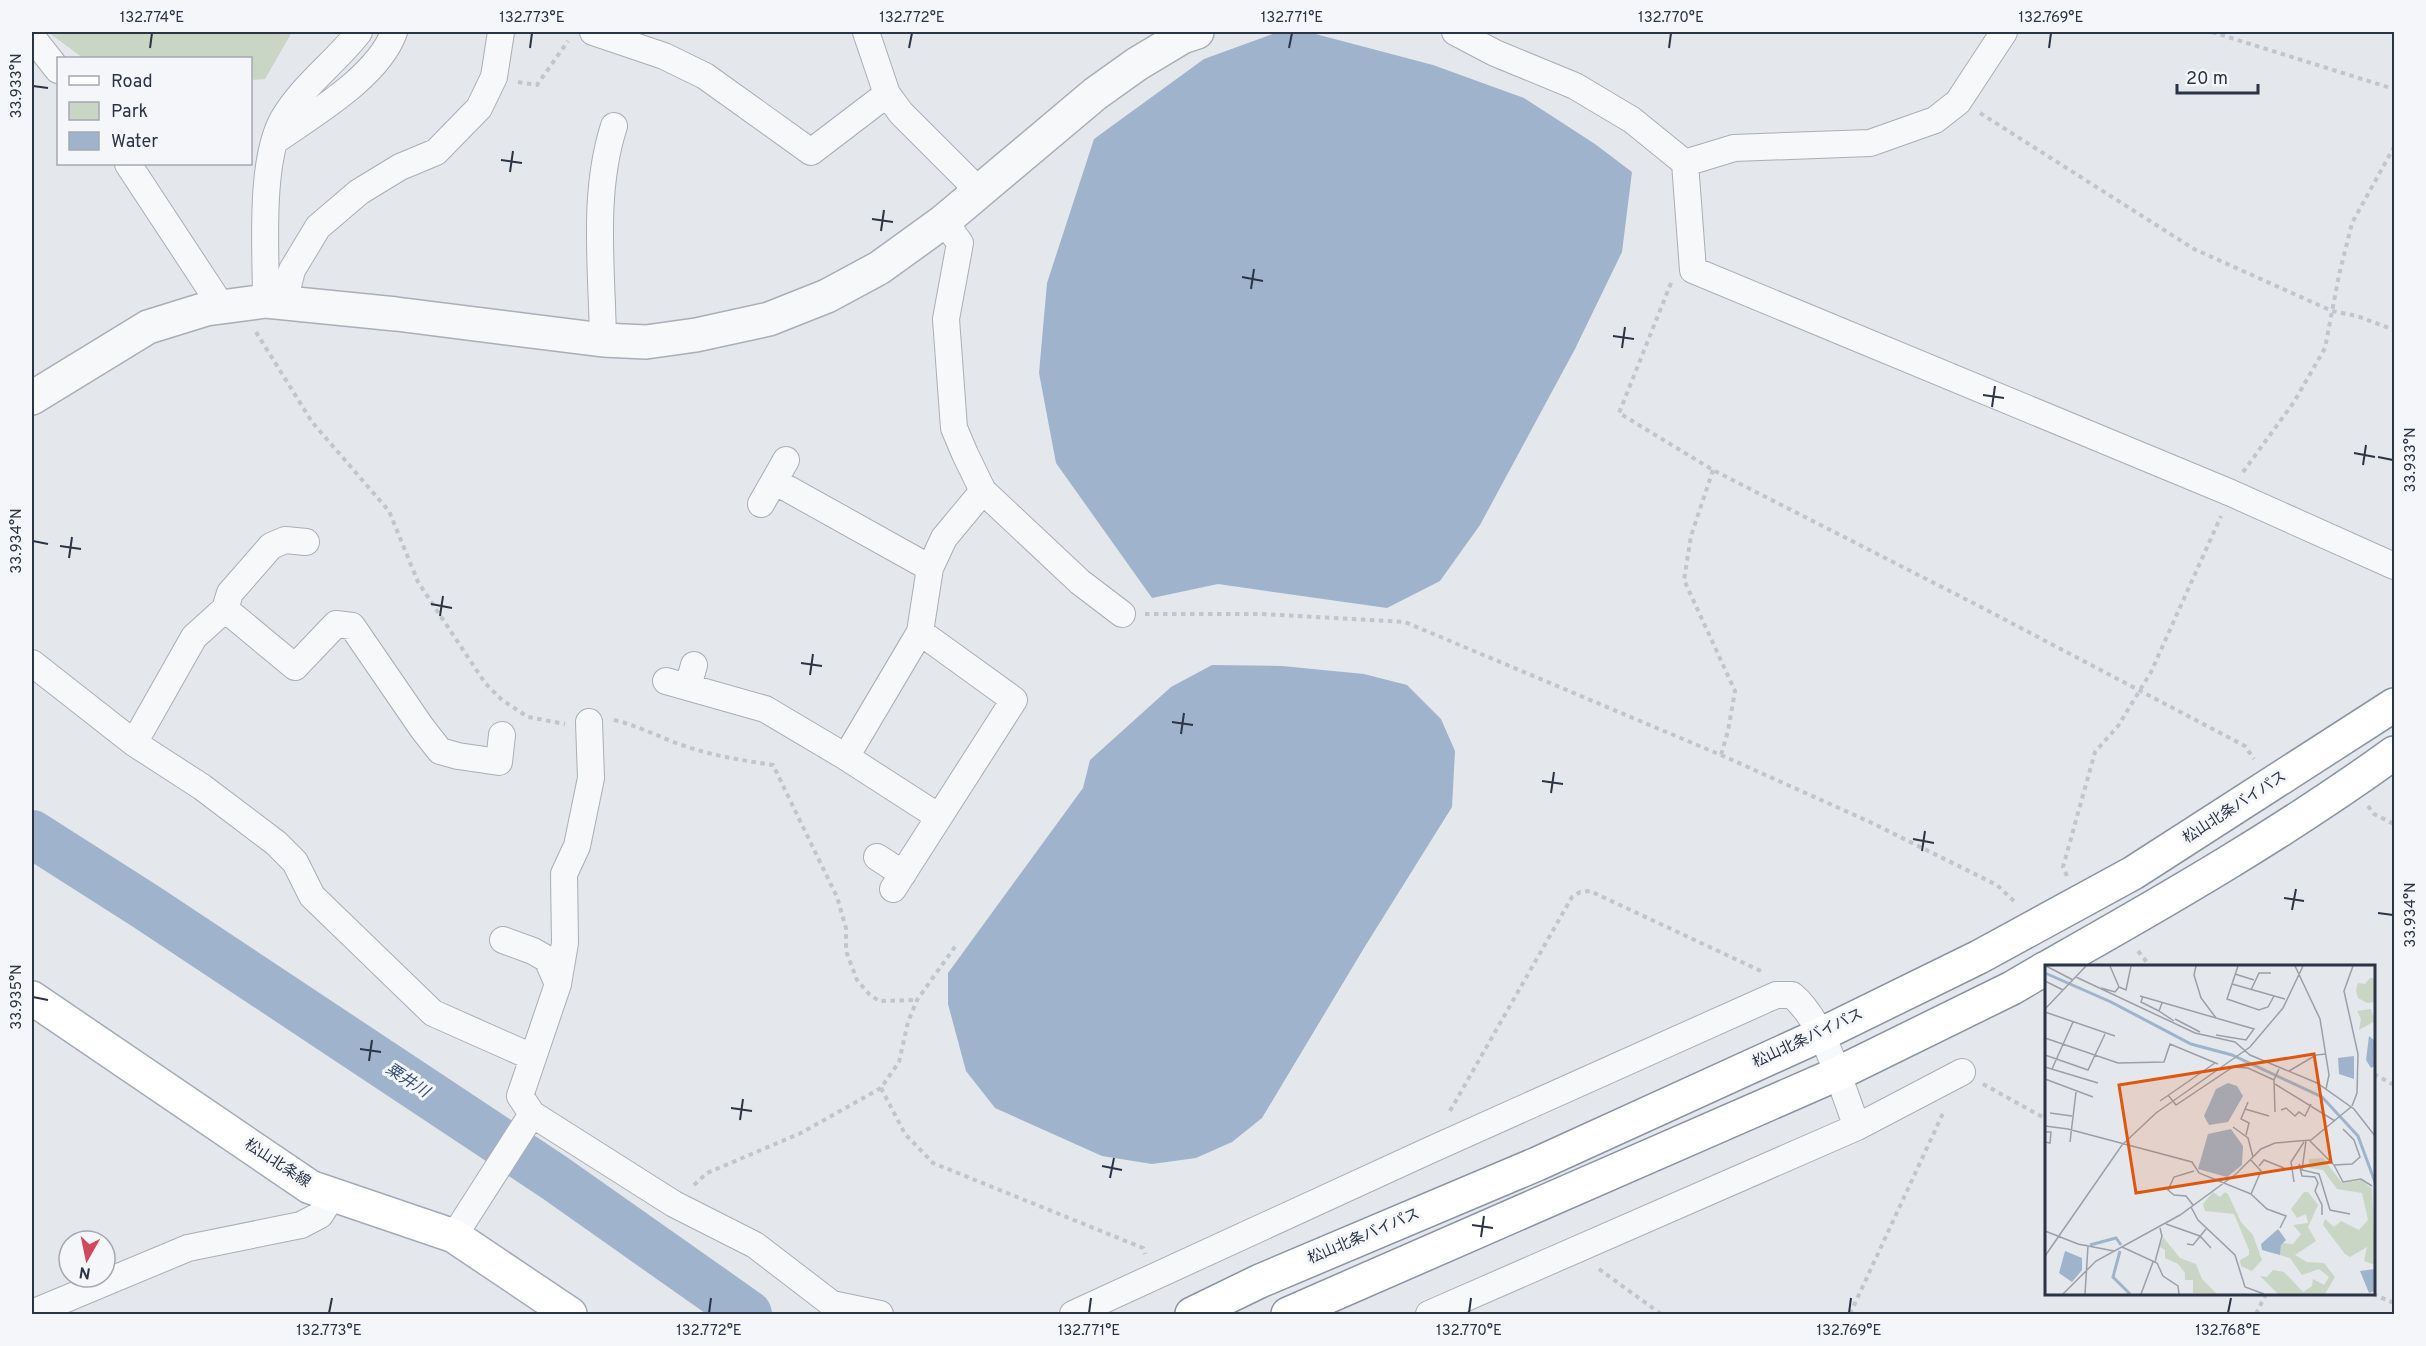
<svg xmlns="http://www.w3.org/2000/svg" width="2426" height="1346" font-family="Overpass,'Noto Sans JP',sans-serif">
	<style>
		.green { fill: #c9d6c5 }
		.water { fill: #9fb4cc }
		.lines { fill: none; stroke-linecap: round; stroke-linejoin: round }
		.river { stroke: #9fb4cc; stroke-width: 48 }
		.minor-casing { stroke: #a9aeb7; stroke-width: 28 }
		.tertiary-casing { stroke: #a9aeb7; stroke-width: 36 }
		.primary-casing { stroke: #a3abb8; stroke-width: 36 }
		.trunk-casing { stroke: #8b94a3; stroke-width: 36 }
		.path { stroke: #c2c5cb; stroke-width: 4; stroke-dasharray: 4.5 4.5; stroke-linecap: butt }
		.minor { stroke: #f7f8fa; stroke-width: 26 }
		.tertiary { stroke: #f7f8fa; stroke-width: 33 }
		.primary { stroke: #fff; stroke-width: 33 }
		.trunk { stroke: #fff; stroke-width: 33 }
		.ticks { fill: none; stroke: #2b3445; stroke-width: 2 }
		.labels { text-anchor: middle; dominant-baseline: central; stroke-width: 6; stroke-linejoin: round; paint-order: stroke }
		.street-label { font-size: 15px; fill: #2b3445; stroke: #f4f6f9 }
		.water-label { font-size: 16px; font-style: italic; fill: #34527a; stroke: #f4f6f9 }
		.inset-river { fill: none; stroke: #9fb4cc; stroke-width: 3 }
		.inset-road { fill: none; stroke: #9a9fa9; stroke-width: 1.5 }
		.view { fill: #df570f; fill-opacity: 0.15; stroke: #df570f; stroke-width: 3 }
		.inset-edge { fill: none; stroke: #2b3445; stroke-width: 3 }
		.neatline { fill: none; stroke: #2b3445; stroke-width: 2 }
		.ticks-label { font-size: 15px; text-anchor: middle; fill: #2b3445 }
	</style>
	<rect width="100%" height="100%" fill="#e4e7ec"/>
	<path class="green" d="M 48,32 L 292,32 L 265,79 L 251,80 L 250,58 L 83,58 Z"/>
	<path class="water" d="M 1278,32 L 1308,32 L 1433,65 L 1524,98 L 1595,144 L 1632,172 L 1622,252 L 1575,349 L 1480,525 L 1440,581 L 1387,608 L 1218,584 L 1152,598 L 1056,463 L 1039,373 L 1047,283 L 1094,139 L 1204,59 Z
		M 1212,665 L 1282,666 L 1364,674 L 1407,685 L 1441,719 L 1455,751 L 1452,807 L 1364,948 L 1262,1118 L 1232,1142 L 1196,1158 L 1152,1164 L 1102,1156 L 995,1108 L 966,1071 L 948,1004 L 948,973 L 1083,788 L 1090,760 L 1171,687 Z"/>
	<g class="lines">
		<path class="river" d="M 32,834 L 145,906 L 555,1178 L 748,1314"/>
		<defs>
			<path id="minor" d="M 593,32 L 664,56 L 705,76 L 811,152 L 887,94
				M 866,32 L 887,94 L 901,113 L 979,191
				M 1455,32 L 1495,53 L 1575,86 L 1632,120 L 1685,163 L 1693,270 L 2231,493 L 2394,566
				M 32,37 L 58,70
				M 275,141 C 313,114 378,77 394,32
				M 1685,163 L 1734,148 L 1870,143 L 1935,120 L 1958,102 L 2004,32
				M 128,164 L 222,307
				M 944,221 L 960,243 L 946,319 L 954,428 L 965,454 L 983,491 L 1080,582 L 1122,614
				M 266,301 C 266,251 259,162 283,119 C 303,85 336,62 359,32
				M 284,302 L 292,270 L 318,227 L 359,192 L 400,167 L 436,152 L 479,108 L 494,77 L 501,32
				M 603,340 C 602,269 592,194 614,126
				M 774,481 L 930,568
				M 761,504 L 786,460
				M 225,609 L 230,593 L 271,546 L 285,540 L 306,542
				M 32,663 L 134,743 L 202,787 L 276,843 L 295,862 L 312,896 L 433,1013 L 532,1057
				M 666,681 L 765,709 L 846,757 L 939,817
				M 688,687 L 694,665
				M 589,722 L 591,778 L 577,846 L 564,874 L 565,943 L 558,984 L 520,1096 L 532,1114 L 674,1204 L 755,1245 L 832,1304 L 880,1314
				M 134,743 L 194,637 L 225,609 L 295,667 L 336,624 L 352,626 L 422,728 L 440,751 L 458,756 L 499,762 L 502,735
				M 846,757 L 920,632
				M 877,857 L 903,874
				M 893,889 L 1014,700 L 920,632 L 930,568 L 944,538 L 983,491
				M 503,940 L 533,951 L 547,959 L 558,984
				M 454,1236 L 532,1114
				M 32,1313 L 188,1248 L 301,1225 L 320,1215 L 333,1195
				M 1073,1314 L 1428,1151 L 1776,995 L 1792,995 C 1825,1023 1841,1086 1857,1127
				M 1429,1314 L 1857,1127 L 1962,1072"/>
			<path id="tertiary" d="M 32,398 L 148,327 L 206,309 L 266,301 L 396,314 L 603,340 L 646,342 L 696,335 L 769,319 L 827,296 L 879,268 L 944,221 L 1095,94 L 1137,64 L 1182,37 L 1197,32"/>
			<path id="primary" d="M 32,998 L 310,1187 L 454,1236 L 570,1314"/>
			<path id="trunk" d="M 2050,966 C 2167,900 2285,832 2394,753
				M 1192,1314 L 1260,1281 L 1537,1164 L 1820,1035 L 1979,957 L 2133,873 L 2394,705
				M 1288,1314 L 1837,1074 L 2012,988 L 2046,968"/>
		</defs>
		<use href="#minor" class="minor-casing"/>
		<use href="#tertiary" class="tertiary-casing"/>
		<use href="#primary" class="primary-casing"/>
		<use href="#trunk" class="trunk-casing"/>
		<path class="path" d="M 2212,32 L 2394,89
			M 518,82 L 537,85 L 568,41
			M 1980,113 L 2194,249 L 2332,311 L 2357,316 L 2394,330
			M 1671,283 L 1619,413 L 1713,470 L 1979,606 L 2245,746 L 2254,759
			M 256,332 L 312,422 L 389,511 L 418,582 L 485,683 L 502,700 L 528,717 L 565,724
			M 1713,470 L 1691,536 L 1684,580 L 1735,691 L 1728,731 L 1721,755
			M 2243,472 L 2294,402 L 2325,348 L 2339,275 L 2352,223 L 2394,147
			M 1145,614 L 1262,614 L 1405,622 L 1721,755 L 1870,822 L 1997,885 L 2016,903
			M 614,720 C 636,725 655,735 676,743 C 708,755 740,760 773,765 L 837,897 L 846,928 L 846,951 L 857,980 L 869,994 L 879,1001 L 917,1000
			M 2368,806 L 2374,814 L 2394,824
			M 2067,876 L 2063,867 L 2095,752 L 2118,726 L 2151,672 L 2221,516
			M 2138,951 L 2150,966
			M 2374,1074 L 2394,1085
			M 1983,1084 L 2046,1119
			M 881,1088 L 905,1134 L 933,1163 L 1143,1248 L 1145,1254
			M 1450,1111 L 1572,897 L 1580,892 L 1590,891 L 1763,972
			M 694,1185 L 707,1173 L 801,1133 L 881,1088 L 899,1062 L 908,1022 L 917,1000 L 957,944
			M 1599,1269 L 1661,1314
			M 2373,1294 L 2394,1303
			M 1850,1314 L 1944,1111
			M 2256,1314 L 2266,1294"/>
		<use href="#minor" class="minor"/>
		<use href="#tertiary" class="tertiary"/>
		<use href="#primary" class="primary"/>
		<use href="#trunk" class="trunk"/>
	</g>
	<path class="ticks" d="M 150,48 L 152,33M 530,48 L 532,33M 909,48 L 912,33M 1289,48 L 1292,33M 1669,48 L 1671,33M 2049,48 L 2051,33M 33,86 L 48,88M 501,160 L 522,163M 510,172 L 513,151M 872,219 L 893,222M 881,231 L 884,210M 1242,277 L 1263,281M 1251,289 L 1254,269M 1613,336 L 1634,339M 1622,348 L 1625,327M 1983,395 L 2004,398M 1992,407 L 1995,386M 2354,453 L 2375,457M 2378,457 L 2393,460M 2363,465 L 2366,445M 33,541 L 48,544M 60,546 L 81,549M 69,558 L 72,537M 431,604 L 452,608M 440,616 L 443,596M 801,663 L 822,666M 810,675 L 813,654M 1172,722 L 1193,725M 1181,734 L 1184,713M 1542,781 L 1563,784M 1551,793 L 1554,772M 1913,839 L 1934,843M 1922,851 L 1925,831M 2284,898 L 2304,901M 2292,910 L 2296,889M 2378,913 L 2393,915M 33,997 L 48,1000M 360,1049 L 381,1052M 369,1061 L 372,1040M 731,1108 L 752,1111M 740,1120 L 743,1099M 1102,1166 L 1122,1170M 1110,1178 L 1114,1158M 1472,1225 L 1493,1228M 1481,1237 L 1484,1216M 329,1313 L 332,1298M 709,1313 L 711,1298M 1089,1313 L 1091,1298M 1469,1313 L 1471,1298M 1849,1313 L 1851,1298M 2228,1313 L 2231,1298"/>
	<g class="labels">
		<g class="street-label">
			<text transform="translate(2235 808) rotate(-33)">松山北条バイパス</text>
			<text transform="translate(1808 1039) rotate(-25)">松山北条バイパス</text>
			<text transform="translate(277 1164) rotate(33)">松山北条線</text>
			<text transform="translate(1364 1237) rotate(-23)">松山北条バイパス</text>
		</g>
		<g class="water-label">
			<text transform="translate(407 1081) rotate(33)">粟井川</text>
		</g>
	</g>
	<g transform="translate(2045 965)">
		<rect width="330" height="330" fill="#e4e7ec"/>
		<path d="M 325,13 L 330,13 L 330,37 L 322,38 L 313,33 L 311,25 L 313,18 L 320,19 ZM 326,44 L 330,56 L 314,65 L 316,54 L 312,46 ZM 278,193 L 297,218 L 317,215 L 327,224 L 330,300 L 319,296 L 322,282 L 305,292 L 300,289 L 278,260 L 280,254 L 289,262 L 296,256 L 314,265 L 323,255 L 317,228 L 292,224 L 278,205 L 264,203 L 264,194 ZM 168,227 L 175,232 L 180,227 L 183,229 L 196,257 L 208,270 L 217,295 L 207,306 L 196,301 L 195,295 L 204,290 L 204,285 L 189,249 L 160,246 L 158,239 ZM 259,227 L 263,227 L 273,240 L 263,262 L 271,276 L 250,290 L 262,297 L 279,298 L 290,312 L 280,329 L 233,329 L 215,311 L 222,312 L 228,305 L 239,307 L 258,327 L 267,321 L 268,314 L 279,320 L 284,312 L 274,304 L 257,310 L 245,293 L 235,290 L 236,278 L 248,279 L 256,269 L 248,260 L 263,258 L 261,249 L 252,253 L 246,244 ZM 118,272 L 135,293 L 151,299 L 157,314 L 172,329 L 148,328 L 148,315 L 140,315 L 140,308 L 133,299 L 120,293 L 120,285 L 115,282 Z" fill="#c9d6c5"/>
		<path d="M 324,71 L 330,76 L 330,101 L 326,103 L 321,95 ZM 309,91 L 309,114 L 294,109 L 293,93 ZM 183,118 L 192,121 L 198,131 L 183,157 L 164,160 L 159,151 L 171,124 ZM 186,164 L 198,181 L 197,200 L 182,212 L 153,204 L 163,169 ZM 233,264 L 241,275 L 236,280 L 235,290 L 217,285 L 216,279 ZM 20,286 L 37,293 L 37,305 L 27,317 L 14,308 ZM 330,304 L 330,326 L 324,328 L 315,306 Z" fill="#9fb4cc"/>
		<path class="inset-river" d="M 0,8 L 66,37 L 146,79 L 187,90 L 277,132 L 313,171 L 330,217M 45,280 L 71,273 L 76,280M 75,286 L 68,312 L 85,329"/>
		<path class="inset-road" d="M 1,1 L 28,15M 65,1 L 74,22M 151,1 L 149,10 L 156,33 L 171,53M 193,1 L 182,34 L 214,45 L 223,42 L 229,31M 250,1 L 275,54 L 284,110 L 281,124M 190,9 L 209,15M 31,12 L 150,68 L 190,77 L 205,90 L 272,118 L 309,144 L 330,171M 0,16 L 18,25M 187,19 L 240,34M 56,23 L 70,27 L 74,22 L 81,25 L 86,1M 206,25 L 214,8 L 226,8M 95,31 L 209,64 L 201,75 L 171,70M 98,31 L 96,37 L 114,46M 117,38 L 114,46 L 129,56M 0,44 L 41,1M 0,47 L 70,71M 130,54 L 155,67M 0,73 L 73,98 L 119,97 L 125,79 L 173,99M 0,90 L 43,105 L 60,69M 0,102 L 53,118M 7,104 L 28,57M 244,106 L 271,90 L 281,89M 0,114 L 48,132M 230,119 L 290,156M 123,130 L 131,140 L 188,102 L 203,103 L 229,115M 115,136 L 170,98M 307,141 L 312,128 L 313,89 L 299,26 L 308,1M 200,144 L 224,151M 236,145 L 241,143 L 250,151 L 254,147 L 260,151 L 266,139M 230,147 L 229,115 L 234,104M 5,148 L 27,151M 0,161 L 23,164 L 147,197 L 154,208 L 206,229 L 216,206 L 205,194M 188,162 L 203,173 L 208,192M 0,167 L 6,167 L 5,178 L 0,177M 201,170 L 204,158 L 196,154 L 203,137M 264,175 L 289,200 L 307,199 L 315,192 L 309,175 L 298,164M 261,176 L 257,205 L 274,209 L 285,245 L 305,249M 25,177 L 31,127M 254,199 L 257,211 L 270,212 L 273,218 L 270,226 L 277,240 L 277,250M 289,200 L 298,217 L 316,214 L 327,221M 214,201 L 219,195 L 239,203M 249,217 L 246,197 L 259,177M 206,229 L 222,244 L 241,251 L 235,263M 148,240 L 141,231 L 129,230 L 123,225 L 129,212 L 149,206M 146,242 L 153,255 L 190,290 L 200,322 L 219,329M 121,259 L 155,271 L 166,283M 0,266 L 33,279 L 69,286M 142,279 L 148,280 L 161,264M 77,282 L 112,298 L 118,311 L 133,321 L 134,329M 0,291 L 77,180 L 111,148 L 205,82 L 238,43 L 258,1M 110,297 L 117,271 L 115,263M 18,329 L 51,296 L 135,250 L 191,209 L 216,184 L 230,178 L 266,175 L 306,142M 40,329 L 43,281M 96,329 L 108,297"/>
		<path class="view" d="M 269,89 L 286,197 L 91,228 L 74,120 Z"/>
		<rect width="330" height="330" class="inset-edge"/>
	</g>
	<rect width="2426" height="1346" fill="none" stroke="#f4f6f9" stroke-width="66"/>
	<rect x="57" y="57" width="195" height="108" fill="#f4f6f9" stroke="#a4a8b1" stroke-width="1.5"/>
	<rect x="69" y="76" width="30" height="9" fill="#ffffff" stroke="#a4a8b1" stroke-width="1.5"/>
	<text x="111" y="87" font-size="18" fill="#2b3445">Road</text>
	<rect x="69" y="102" width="30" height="18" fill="#c9d6c5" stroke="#a4a8b1" stroke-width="1.5"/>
	<text x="111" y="117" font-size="18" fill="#2b3445">Park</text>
	<rect x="69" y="132" width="30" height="18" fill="#9fb4cc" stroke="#a4a8b1" stroke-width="1.5"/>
	<text x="111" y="147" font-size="18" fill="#2b3445">Water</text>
	<g transform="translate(87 1259) rotate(189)"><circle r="28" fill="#f4f6f9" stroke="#a4a8b1" stroke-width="1.5"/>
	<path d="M0-4.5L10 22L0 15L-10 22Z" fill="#d1495b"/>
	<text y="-9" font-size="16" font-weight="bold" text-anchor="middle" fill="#2b3445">N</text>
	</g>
	<path d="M2177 84v9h81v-9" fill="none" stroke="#2b3445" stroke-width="3"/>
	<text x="2186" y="84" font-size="18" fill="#2b3445" stroke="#f4f6f9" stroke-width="4.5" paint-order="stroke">20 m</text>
	<rect x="33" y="33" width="2360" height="1280" class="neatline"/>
	<g class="ticks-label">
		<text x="152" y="22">132.774°E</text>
		<text x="532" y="22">132.773°E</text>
		<text x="912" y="22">132.772°E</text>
		<text x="1292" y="22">132.771°E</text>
		<text x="1671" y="22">132.770°E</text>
		<text x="2051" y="22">132.769°E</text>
		<text transform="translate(16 86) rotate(-90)" y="5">33.933°N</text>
		<text transform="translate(2410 460) rotate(-90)" y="5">33.933°N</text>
		<text transform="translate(16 541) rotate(-90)" y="5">33.934°N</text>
		<text transform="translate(2410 915) rotate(-90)" y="5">33.934°N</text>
		<text transform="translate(16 997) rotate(-90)" y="5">33.935°N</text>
		<text x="329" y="1335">132.773°E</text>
		<text x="709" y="1335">132.772°E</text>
		<text x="1089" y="1335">132.771°E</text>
		<text x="1469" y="1335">132.770°E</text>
		<text x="1849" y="1335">132.769°E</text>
		<text x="2228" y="1335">132.768°E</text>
	</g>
</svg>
